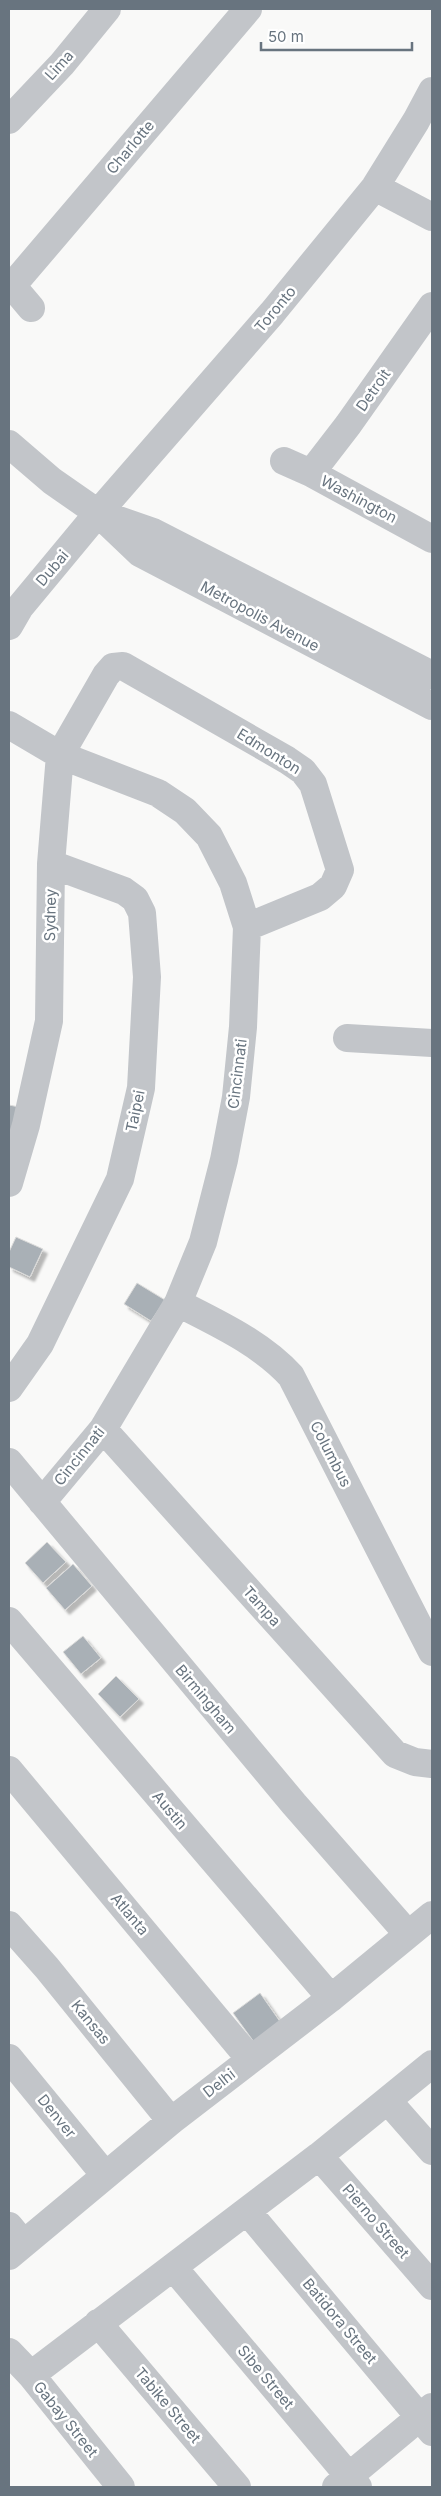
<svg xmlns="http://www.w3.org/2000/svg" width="441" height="2496" font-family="Inter,sans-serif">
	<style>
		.building { fill: #a9b0b6; stroke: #dbdbda; filter: url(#shadow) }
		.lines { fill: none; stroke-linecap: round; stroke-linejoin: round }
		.minor { stroke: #c2c5c9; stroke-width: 28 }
		.labels { text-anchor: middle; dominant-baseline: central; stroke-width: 5; stroke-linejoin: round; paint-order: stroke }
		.street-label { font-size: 15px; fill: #68747f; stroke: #fff }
	</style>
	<defs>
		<filter id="shadow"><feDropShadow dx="4.5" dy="4.5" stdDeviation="1" flood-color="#0004"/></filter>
	</defs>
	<rect width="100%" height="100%" fill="#f9f9f8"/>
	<path class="building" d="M 9,1105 L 19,1107 L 14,1133 L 9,1132 Z
		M 16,1237 L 43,1249 L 30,1277 L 9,1267 L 9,1252 Z
		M 137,1283 L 165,1300 L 151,1321 L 124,1304 Z
		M 47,1542 L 66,1562 L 43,1583 L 25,1563 Z
		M 73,1564 L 92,1586 L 65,1610 L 46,1588 Z
		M 83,1636 L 101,1658 L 81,1674 L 63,1652 Z
		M 116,1676 L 139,1699 L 120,1717 L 98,1694 Z
		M 260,1993 L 281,2023 L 254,2042 L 233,2013 Z"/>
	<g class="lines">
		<path class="minor" d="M 9,120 L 62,64 L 107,9
			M 375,187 L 432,217
			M 9,282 L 31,308
			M 12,286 L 248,9
			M 9,444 L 52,481 L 98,513 L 140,553 L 432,706
			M 284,461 L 311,473 L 432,539
			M 311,473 L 348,425 L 432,306
			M 107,516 L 153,532 L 432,675
			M 9,626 L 20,607 L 98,513 L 272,313 L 375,187 L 416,121 L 432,91
			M 9,725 L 60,755 L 158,793 L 185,811 L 209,836 L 233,883 L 247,927 L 243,1027 L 236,1097 L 224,1160 L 203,1242 L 178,1303 L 103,1429 L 42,1502
			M 347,1038 L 432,1043
			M 9,1183 L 26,1125 L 49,1021 L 51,864 L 60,755 L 106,675 L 113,667 L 123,666 L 287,760 L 303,771 L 313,784 L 340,870 L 333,886 L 320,897 L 247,927
			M 178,1303 C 217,1323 261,1343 291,1376 L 432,1652
			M 9,1388 L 40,1344 L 120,1179 L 141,1088 L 147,977 L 142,913 L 135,899 L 124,891 L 51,864
			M 103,1429 L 395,1754 L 415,1762 L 432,1764
			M 9,1462 L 294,1804 L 407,1933
			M 9,1621 L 331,1998
			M 9,1770 L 250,2059
			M 9,1925 L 47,1968 L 171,2121
			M 9,2058 L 105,2175
			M 388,2101 L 432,2151
			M 319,2156 L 432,2286
			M 247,2211 L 432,2432
			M 9,2226 L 23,2243
			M 9,2256 L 171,2121 L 331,1998 L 432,1915
			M 173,2267 L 358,2487
			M 98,2323 L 237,2487
			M 9,2352 L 31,2375 L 121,2487
			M 31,2375 L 319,2156 L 432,2064
			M 336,2487 L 432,2407"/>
	</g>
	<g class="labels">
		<g class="street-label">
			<text transform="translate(59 65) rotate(-48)">Lima</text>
			<text transform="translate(130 147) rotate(-50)">Charlotte</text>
			<text transform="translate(275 309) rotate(-50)">Toronto</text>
			<text transform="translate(373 390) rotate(-55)">Detroit</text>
			<text transform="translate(359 499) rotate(28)">Washington</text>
			<text transform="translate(52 568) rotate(-50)">Dubai</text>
			<text transform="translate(260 616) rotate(28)">Metropolis Avenue</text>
			<text transform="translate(269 751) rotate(32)">Edmonton</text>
			<text transform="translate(50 915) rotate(-89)">Sydney</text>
			<text transform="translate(237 1074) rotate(-83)">Cincinnati</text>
			<text transform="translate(135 1111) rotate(-78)">Taipei</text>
			<text transform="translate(331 1454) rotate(63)">Columbus</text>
			<text transform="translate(79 1456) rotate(-51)">Cincinnati</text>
			<text transform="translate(262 1606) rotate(48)">Tampa</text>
			<text transform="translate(206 1699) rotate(50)">Birmingham</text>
			<text transform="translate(170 1810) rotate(50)">Austin</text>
			<text transform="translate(130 1914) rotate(50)">Atlanta</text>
			<text transform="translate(91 2022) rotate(51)">Kansas</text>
			<text transform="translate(219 2083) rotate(-38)">Delhi</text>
			<text transform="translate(57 2116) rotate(51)">Denver</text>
			<text transform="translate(376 2221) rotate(49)">Pierno Street</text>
			<text transform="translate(340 2321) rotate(50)">Batidora Street</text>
			<text transform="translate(266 2377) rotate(50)">Sibe Street</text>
			<text transform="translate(168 2405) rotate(50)">Tabike Street</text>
			<text transform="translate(66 2419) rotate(51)">Gabay Street</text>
		</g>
	</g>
	<rect width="441" height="2496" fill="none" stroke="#68747f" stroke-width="20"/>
	<path d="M261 42v8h151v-8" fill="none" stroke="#68747f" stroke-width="2.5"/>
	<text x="268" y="42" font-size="15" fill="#68747f" stroke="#ffffff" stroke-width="4" paint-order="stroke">50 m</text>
</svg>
